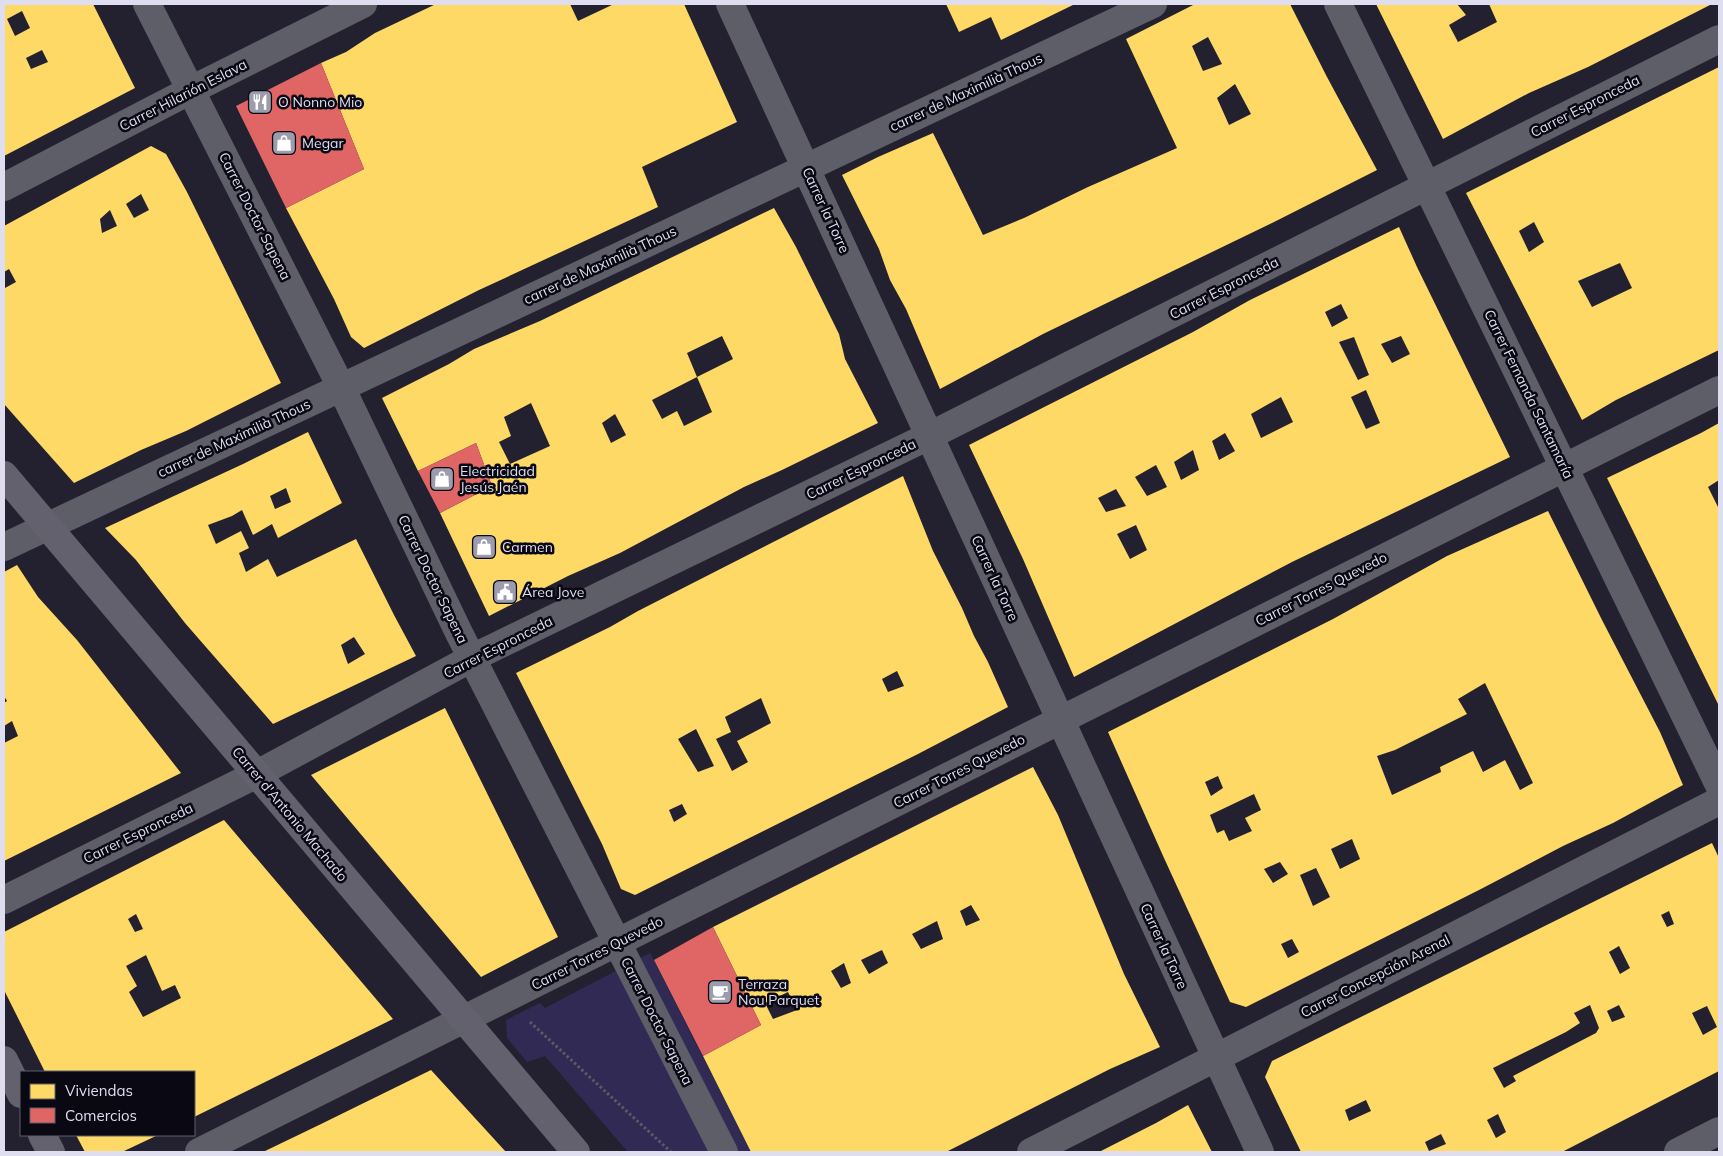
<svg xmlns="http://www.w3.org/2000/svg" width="1723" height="1156" font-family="Mulish,sans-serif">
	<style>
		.green { fill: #312a54 }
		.homes { fill: #ffd966; fill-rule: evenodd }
		.shops { fill: #e06666 }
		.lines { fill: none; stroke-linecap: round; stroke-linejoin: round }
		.path { stroke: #5d5c66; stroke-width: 3; stroke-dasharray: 2.5 2.5; stroke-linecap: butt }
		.street { stroke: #5e5e68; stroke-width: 28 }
		.secondary { stroke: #62616d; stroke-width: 28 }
		.labels { text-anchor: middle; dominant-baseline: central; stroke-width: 5; stroke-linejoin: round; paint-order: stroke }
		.street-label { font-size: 14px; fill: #dfdef0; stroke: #090813 }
		.poi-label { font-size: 14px; fill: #dfdef0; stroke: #090813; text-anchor: start }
	</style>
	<rect width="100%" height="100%" fill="#232130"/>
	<path class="green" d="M 650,953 L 751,1152 L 628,1152 L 545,1056 L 527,1062 L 507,1038 L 506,1020 L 540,1003 L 545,1008 Z"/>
	<path class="homes" d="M 4,4 L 93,4 L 135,88 L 4,156 ZM 22,11 L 30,28 L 15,36 L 7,19 ZM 42,50 L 48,62 L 31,69 L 26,58 Z
		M 436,4 L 570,4 L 578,21 L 614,4 L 684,4 L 737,122 L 642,167 L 658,207 L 479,290 L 364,348 L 351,337 L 334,299 L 286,208 L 364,169 L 321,63 L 346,52 L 375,33 Z
		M 946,4 L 1075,4 L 1001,40 L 991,17 L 959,32 Z
		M 1195,4 L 1290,4 L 1327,77 L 1377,170 L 1278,220 L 1043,334 L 940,389 L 906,309 L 890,280 L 879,249 L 842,175 L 878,157 L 933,133 L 983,235 L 1024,218 L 1088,187 L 1177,148 L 1126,39 ZM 1208,37 L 1222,64 L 1203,71 L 1192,46 ZM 1235,84 L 1251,114 L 1229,125 L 1217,98 Z
		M 1376,4 L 1457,4 L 1466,15 L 1449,25 L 1458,42 L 1497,22 L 1489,4 L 1712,4 L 1588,67 L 1529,93 L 1443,139 Z
		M 1719,67 L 1719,350 L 1616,400 L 1582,420 L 1466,193 ZM 1534,222 L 1544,242 L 1529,252 L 1519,231 ZM 1620,263 L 1632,288 L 1592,307 L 1578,281 Z
		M 151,146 L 166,154 L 187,192 L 281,383 L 186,431 L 141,450 L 74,483 L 4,404 L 4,285 L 5,288 L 16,282 L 9,269 L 4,272 L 4,226 ZM 141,194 L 149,210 L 134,218 L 126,204 ZM 110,210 L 117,226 L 102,233 L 100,219 Z
		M 774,208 L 796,247 L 839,334 L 845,359 L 878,423 L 782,470 L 744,487 L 620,553 L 568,576 L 489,616 L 440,513 L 492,486 L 476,443 L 418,471 L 382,398 L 449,364 L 474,349 L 540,321 ZM 722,336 L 733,359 L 697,377 L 712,412 L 684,426 L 677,411 L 662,419 L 652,400 L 697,377 L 687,353 ZM 531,403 L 550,446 L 510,464 L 499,442 L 511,436 L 504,417 ZM 615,414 L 626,435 L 611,443 L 602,423 Z
		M 1399,227 L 1417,267 L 1510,457 L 1292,562 L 1074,677 L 1023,559 L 969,445 L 1193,332 L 1250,300 ZM 1341,304 L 1348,318 L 1332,327 L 1325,312 ZM 1401,336 L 1410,354 L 1392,363 L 1381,344 ZM 1354,337 L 1369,375 L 1358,380 L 1339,342 ZM 1366,390 L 1380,423 L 1366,429 L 1351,397 ZM 1281,397 L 1293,422 L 1261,438 L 1251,414 ZM 1225,433 L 1235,451 L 1219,460 L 1212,441 ZM 1193,450 L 1199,470 L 1181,480 L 1174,462 ZM 1156,465 L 1167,487 L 1147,496 L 1135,477 ZM 1116,489 L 1126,506 L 1106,512 L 1098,498 ZM 1136,525 L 1147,550 L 1130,559 L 1117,534 Z
		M 1719,423 L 1719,480 L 1708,487 L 1719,509 L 1719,706 L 1607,478 L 1701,433 Z
		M 308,432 L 342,503 L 278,538 L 272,524 L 253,535 L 242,510 L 232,516 L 208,525 L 216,544 L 241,531 L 249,548 L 239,553 L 246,572 L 268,559 L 277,577 L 356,539 L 394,615 L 416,656 L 273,724 L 185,623 L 136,560 L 105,528 L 243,464 ZM 286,488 L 291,502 L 275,509 L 270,496 ZM 354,637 L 365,654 L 348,664 L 341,645 Z
		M 903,476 L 933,551 L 962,608 L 974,636 L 988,662 L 1008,707 L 918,754 L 635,895 L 621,889 L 602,844 L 516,673 L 610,627 L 638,611 ZM 897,671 L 904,686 L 888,692 L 882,679 ZM 761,698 L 771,723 L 737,741 L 748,762 L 732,771 L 716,739 L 731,732 L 725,717 ZM 696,729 L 714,766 L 698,772 L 678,739 ZM 682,804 L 687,814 L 674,822 L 669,810 Z
		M 1548,511 L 1602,620 L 1660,732 L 1683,785 L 1613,823 L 1563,846 L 1479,890 L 1246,1007 L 1230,1002 L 1164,858 L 1108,732 L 1333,619 L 1447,556 ZM 1485,683 L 1533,783 L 1520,790 L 1505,760 L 1483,772 L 1473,751 L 1440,767 L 1441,772 L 1392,795 L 1377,756 L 1395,750 L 1467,714 L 1458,699 ZM 1218,776 L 1223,788 L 1211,796 L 1205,782 ZM 1254,794 L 1261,810 L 1245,818 L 1252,831 L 1229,841 L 1224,830 L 1217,833 L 1210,815 ZM 1352,839 L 1360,859 L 1340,869 L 1331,849 ZM 1280,862 L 1288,874 L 1273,883 L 1264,869 ZM 1316,868 L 1330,897 L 1313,906 L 1300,875 ZM 1292,939 L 1299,952 L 1288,958 L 1281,944 Z
		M 17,565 L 38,597 L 77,640 L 181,773 L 4,861 L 4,743 L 18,736 L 12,721 L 4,726 L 4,703 L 7,701 L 4,696 L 4,572 Z
		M 445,708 L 558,937 L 481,977 L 311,775 Z
		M 1033,767 L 1058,815 L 1124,974 L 1160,1047 L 1110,1069 L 946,1152 L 751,1152 L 703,1056 L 761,1025 L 713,927 ZM 971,905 L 980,920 L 966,926 L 960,911 ZM 937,921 L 943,939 L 921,949 L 912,934 ZM 882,950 L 888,963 L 869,974 L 861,960 ZM 844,963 L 851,983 L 841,988 L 831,971 ZM 788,992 L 797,1010 L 773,1019 L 765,1003 Z
		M 224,820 L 393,1019 L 194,1117 L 194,1072 L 45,1072 L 4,990 L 4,932 ZM 136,914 L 143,929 L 135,932 L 128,919 ZM 146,955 L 162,991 L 175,985 L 181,998 L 143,1017 L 129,992 L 137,986 L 126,966 Z
		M 1712,843 L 1719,858 L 1719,1071 L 1562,1152 L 1301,1152 L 1265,1077 L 1272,1061 ZM 1669,911 L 1674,924 L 1667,927 L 1661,915 ZM 1619,946 L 1630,968 L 1620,974 L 1609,952 ZM 1590,1005 L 1599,1028 L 1596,1033 L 1513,1076 L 1516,1081 L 1504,1088 L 1493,1068 L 1566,1032 L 1580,1023 L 1574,1013 ZM 1619,1005 L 1625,1017 L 1612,1022 L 1607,1011 ZM 1707,1006 L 1717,1027 L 1703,1035 L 1692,1013 ZM 1366,1100 L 1371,1111 L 1349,1121 L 1345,1110 ZM 1498,1114 L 1506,1132 L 1496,1138 L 1487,1120 ZM 1441,1134 L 1446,1144 L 1429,1151 L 1425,1142 Z
		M 431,1070 L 506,1152 L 263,1152 L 319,1125 Z
		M 1188,1105 L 1212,1152 L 1099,1152 L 1156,1123 Z
		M 76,1135 L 158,1135 L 122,1152 L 85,1152 Z"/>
	<path class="shops" d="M 321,63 L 364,169 L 286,208 L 236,106 Z
		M 476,443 L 492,486 L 440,513 L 418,471 Z
		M 713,927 L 761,1025 L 703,1056 L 654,960 Z"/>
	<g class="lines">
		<path class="path" d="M 530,1022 L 671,1152"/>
		<path class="street" d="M 147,4 L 341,387 L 459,633 L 724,1152
			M 730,4 L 1260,1152
			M 1338,4 L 1719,785
			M 4,187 L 191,90 L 363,4
			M 4,547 L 1153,4
			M 4,900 L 257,774 L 472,658 L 929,436 L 1719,39
			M 199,1152 L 1719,390
			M 1031,1152 L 1719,801
			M 1678,1152 L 1719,1131"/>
		<path class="secondary" d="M 4,475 L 576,1152
			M 4,1060 L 21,1094
			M 42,1135 L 51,1152"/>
	</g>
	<defs>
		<symbol id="restaurant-square" viewBox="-11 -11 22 22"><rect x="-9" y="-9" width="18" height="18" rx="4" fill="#9d9cad" stroke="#090813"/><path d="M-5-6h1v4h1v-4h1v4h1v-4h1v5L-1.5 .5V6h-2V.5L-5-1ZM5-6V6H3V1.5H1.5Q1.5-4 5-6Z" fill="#fff"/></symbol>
		<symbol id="shop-square" viewBox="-11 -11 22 22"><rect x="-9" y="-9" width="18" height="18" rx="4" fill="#9d9cad" stroke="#090813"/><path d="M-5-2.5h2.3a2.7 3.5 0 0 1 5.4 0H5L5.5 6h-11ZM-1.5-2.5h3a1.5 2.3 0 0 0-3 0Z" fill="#fff"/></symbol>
		<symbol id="civic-square" viewBox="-11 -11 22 22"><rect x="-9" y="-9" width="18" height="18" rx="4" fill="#9d9cad" stroke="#090813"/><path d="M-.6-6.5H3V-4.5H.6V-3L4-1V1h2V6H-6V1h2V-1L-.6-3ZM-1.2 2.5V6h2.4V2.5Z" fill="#fff"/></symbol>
		<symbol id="cafe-square" viewBox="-11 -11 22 22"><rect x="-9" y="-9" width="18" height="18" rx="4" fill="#9d9cad" stroke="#090813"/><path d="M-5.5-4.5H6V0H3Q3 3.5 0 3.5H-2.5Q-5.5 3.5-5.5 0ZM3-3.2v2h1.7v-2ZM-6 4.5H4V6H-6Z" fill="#fff"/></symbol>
	</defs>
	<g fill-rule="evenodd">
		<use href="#restaurant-square" x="246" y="88" width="28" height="28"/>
		<use href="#shop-square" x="270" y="129" width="28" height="28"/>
		<use href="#shop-square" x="428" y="465" width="28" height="28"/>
		<use href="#shop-square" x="470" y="533" width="28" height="28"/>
		<use href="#civic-square" x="491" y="578" width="28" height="28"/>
		<use href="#cafe-square" x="706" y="978" width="28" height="28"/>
	</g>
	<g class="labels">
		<g class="street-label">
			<text transform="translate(966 92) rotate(-25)">carrer de Maximilià Thous</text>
			<text transform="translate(183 95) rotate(-27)">Carrer Hilarión Eslava</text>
			<text transform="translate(1585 106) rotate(-27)">Carrer Espronceda</text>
			<text transform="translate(826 210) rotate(65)">Carrer la Torre</text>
			<text transform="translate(255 216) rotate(63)">Carrer Doctor Sapena</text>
			<text transform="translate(600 265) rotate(-25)">carrer de Maximilià Thous</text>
			<text transform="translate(1224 288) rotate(-27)">Carrer Espronceda</text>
			<text transform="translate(1529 394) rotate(64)">Carrer Fernanda Santamaría</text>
			<text transform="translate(234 438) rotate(-25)">carrer de Maximilià Thous</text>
			<text transform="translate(861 469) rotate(-26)">Carrer Espronceda</text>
			<text transform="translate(995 578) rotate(65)">Carrer la Torre</text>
			<text transform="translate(433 579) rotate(64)">Carrer Doctor Sapena</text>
			<text transform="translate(1321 589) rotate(-27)">Carrer Torres Quevedo</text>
			<text transform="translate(498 647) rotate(-27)">Carrer Espronceda</text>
			<text transform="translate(959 771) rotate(-27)">Carrer Torres Quevedo</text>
			<text transform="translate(290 814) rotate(50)">Carrer d'Antonio Machado</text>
			<text transform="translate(138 833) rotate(-26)">Carrer Espronceda</text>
			<text transform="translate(1164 946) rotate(65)">Carrer la Torre</text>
			<text transform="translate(597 953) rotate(-27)">Carrer Torres Quevedo</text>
			<text transform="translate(1375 976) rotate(-27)">Carrer Concepción Arenal</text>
			<text transform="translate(657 1021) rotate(63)">Carrer Doctor Sapena</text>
		</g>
		<g class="poi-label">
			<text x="278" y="102">O Nonno Mio</text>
			<text x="302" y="143">Megar</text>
			<text x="460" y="471">Electricidad<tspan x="460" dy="16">Jesús Jaén</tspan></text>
			<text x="502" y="547">Carmen</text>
			<text x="522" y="592">Área Jove</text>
			<text x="738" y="984">Terraza<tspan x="738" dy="16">Nou Parquet</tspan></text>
		</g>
	</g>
	<rect width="1723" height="1156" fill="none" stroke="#dfdef0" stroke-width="10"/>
	<rect x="20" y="1071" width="175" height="65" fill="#090813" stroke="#5f5e6b"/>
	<rect x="30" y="1084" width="25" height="15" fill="#ffd966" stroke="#5f5e6b"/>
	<text x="65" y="1096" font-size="15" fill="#dfdef0">Viviendas</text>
	<rect x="30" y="1108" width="25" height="15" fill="#e06666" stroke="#5f5e6b"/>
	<text x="65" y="1121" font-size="15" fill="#dfdef0">Comercios</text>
</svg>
